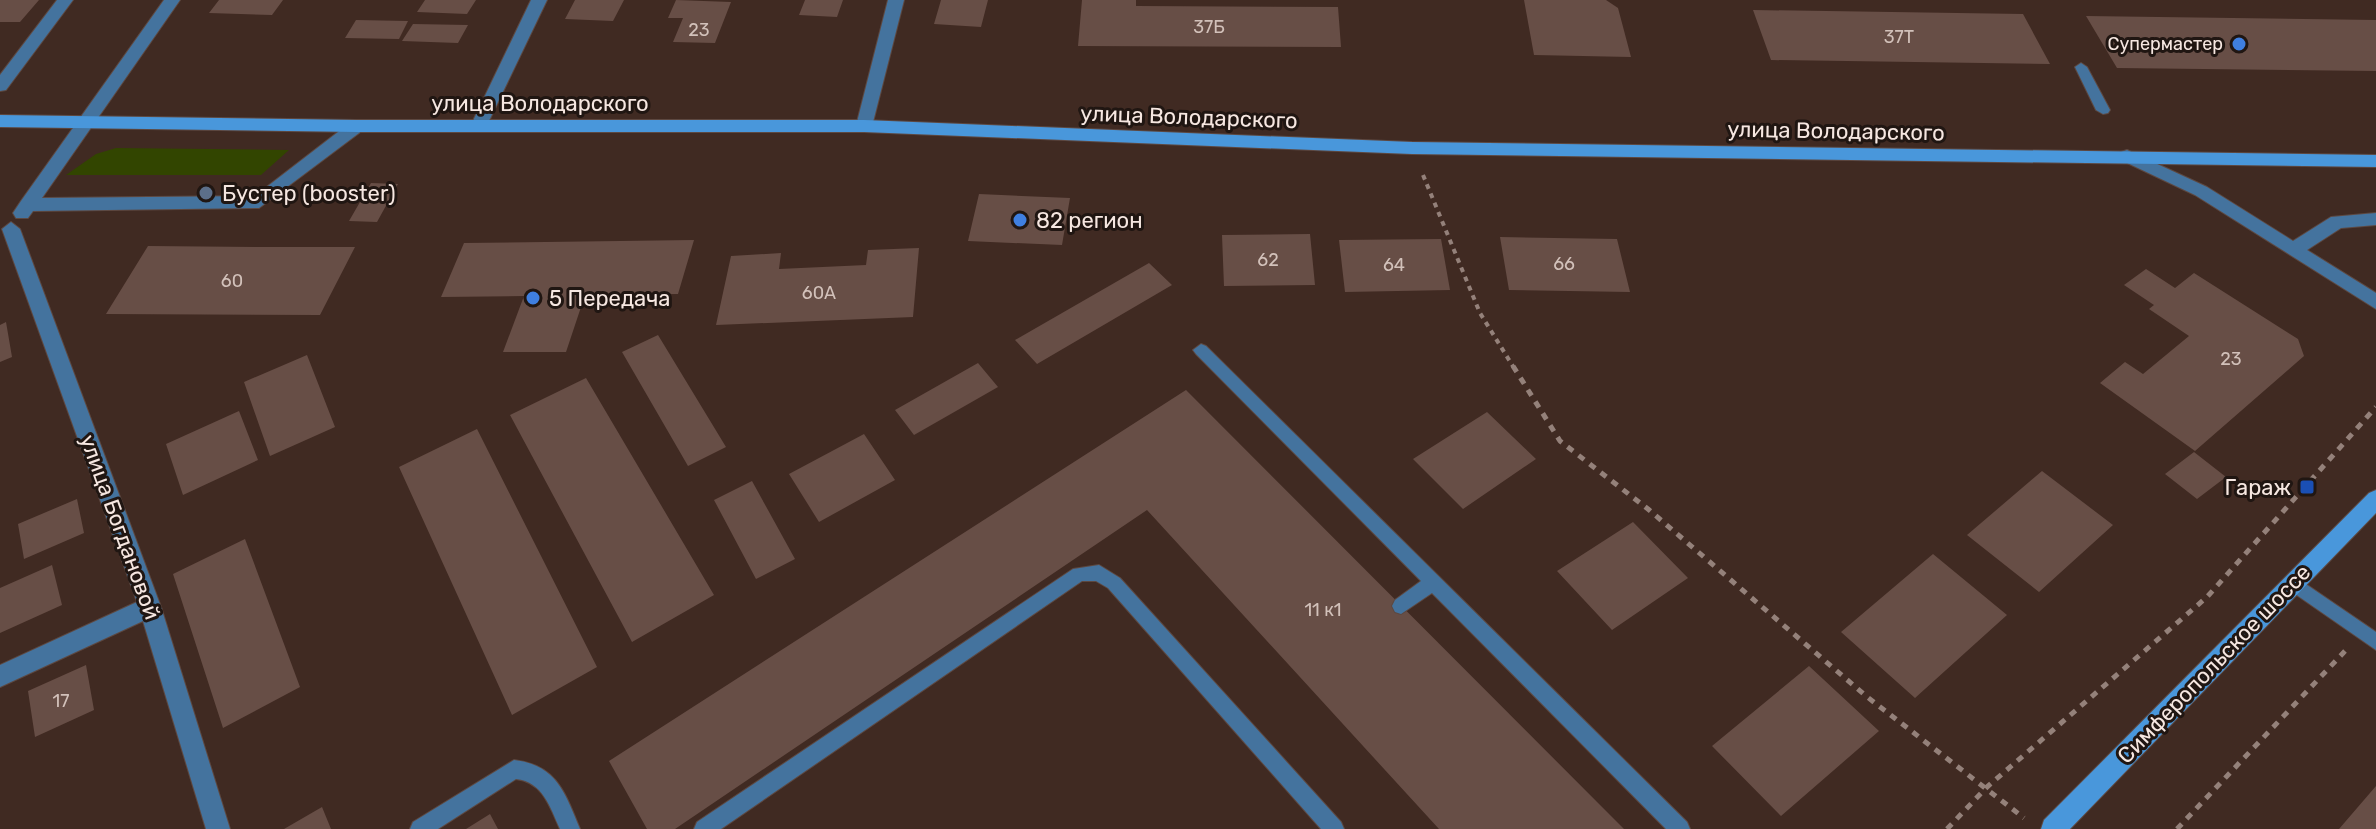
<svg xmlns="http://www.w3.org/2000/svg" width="2376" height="829" font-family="Rubik,sans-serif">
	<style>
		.green { fill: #324500 }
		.building { fill: #674e46 }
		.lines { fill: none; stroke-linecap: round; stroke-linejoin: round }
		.lane-casing { stroke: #5d4841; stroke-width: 2 }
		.street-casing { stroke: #5d4841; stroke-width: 2 }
		.secondary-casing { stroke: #5d4841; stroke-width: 2 }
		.path-far1 { stroke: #94817a; stroke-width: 4; stroke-dasharray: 5 5; stroke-linecap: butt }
		.path { stroke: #94817a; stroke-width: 5; stroke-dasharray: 7 7; stroke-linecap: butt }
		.lane { fill: #44739e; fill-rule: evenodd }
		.street { fill: #44739e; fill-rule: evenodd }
		.secondary { fill: #4997db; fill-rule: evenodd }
		.shop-dot { fill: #3f7fe0; stroke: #201612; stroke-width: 3 }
		.service-dot { fill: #5c6f8a; stroke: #201612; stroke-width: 3 }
		.transit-dot { fill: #1a4fb4; stroke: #201612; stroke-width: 3 }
		.labels { text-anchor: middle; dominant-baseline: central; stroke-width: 6; stroke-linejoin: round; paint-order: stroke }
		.number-label { font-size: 18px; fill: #d2c1ba }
		.far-poi-label { font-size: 18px; fill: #f6e7e1; stroke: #201612; text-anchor: end }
		.street-label { font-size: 22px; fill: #f6e7e1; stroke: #201612 }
		.poi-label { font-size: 22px; fill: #f6e7e1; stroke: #201612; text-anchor: start }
	</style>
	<rect width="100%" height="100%" fill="#402a22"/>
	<path class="green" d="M 116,148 L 289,150 L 261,175 L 66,175 L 96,154 Z"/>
	<path class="building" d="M 0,0 L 39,0 L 20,22 L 0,22 Z
		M 219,0 L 283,0 L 272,15 L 209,13 Z
		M 425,0 L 476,0 L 467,14 L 417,12 Z
		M 575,0 L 624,0 L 613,21 L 565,19 Z
		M 676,0 L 731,2 L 715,43 L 673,42 L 683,18 L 668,18 Z
		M 805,0 L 843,0 L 837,17 L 799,15 Z
		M 941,0 L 988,0 L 981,27 L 934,24 Z
		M 1082,0 L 1136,0 L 1136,6 L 1338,7 L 1341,47 L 1078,46 Z
		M 1524,0 L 1606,0 L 1618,8 L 1631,57 L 1534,55 Z
		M 1753,10 L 2023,14 L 2050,64 L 1771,60 Z
		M 2086,16 L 2376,20 L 2376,71 L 2117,68 Z
		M 356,20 L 408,21 L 399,39 L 345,38 Z
		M 413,24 L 468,25 L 458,43 L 402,41 Z
		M 371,183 L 398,184 L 377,222 L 349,221 Z
		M 979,194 L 1070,198 L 1062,245 L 968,241 Z
		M 1310,234 L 1315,285 L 1224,286 L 1222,235 Z
		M 1500,237 L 1617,239 L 1630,292 L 1509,290 Z
		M 1441,239 L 1450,290 L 1345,292 L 1339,240 Z
		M 694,240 L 678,294 L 585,295 L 566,352 L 503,352 L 524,296 L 441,297 L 464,243 Z
		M 148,246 L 266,247 L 355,247 L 320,315 L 106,314 Z
		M 919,248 L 913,317 L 716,325 L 731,256 L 781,253 L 779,269 L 866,265 L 868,250 Z
		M 1149,263 L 1172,285 L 1037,364 L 1015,340 Z
		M 2146,269 L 2175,288 L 2194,273 L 2298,339 L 2304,356 L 2195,451 L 2100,383 L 2125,362 L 2143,374 L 2189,336 L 2149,309 L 2154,305 L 2124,285 Z
		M 6,322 L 12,357 L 0,362 L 0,325 Z
		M 658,335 L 726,447 L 688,466 L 622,352 Z
		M 307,355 L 335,427 L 270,456 L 244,382 Z
		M 978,363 L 998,387 L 914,435 L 895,410 Z
		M 586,378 L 714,595 L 632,642 L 510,415 Z
		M 1186,390 L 1624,829 L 1439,829 L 1147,510 L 675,829 L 647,829 L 609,761 Z
		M 239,411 L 258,460 L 183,495 L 166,444 Z
		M 1487,412 L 1536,459 L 1463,509 L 1413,459 Z
		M 477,429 L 597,667 L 512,715 L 399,467 Z
		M 864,434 L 895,480 L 819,522 L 789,474 Z
		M 2194,452 L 2226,477 L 2197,499 L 2165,474 Z
		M 2042,471 L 2113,525 L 2039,592 L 1967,535 Z
		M 752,481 L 795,559 L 756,579 L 714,500 Z
		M 77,499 L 84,533 L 24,559 L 18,524 Z
		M 1633,522 L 1688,578 L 1612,630 L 1557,571 Z
		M 245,539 L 300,687 L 223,728 L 173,574 Z
		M 1933,554 L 2007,615 L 1915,698 L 1841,632 Z
		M 52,565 L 62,605 L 0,633 L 0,588 Z
		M 86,665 L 94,710 L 35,737 L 28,691 Z
		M 1809,666 L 1879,731 L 1781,816 L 1712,746 Z
		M 2376,786 L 2376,829 L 2339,829 Z
		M 322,807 L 331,829 L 284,829 Z
		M 490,814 L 498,829 L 466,829 Z"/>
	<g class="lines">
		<defs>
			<path id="lane" d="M 2081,63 L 2087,67 L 2110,110 L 2108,113 L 2103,114 L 2096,110 L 2075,67 Z
				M 1201,344 L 1206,346 L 1687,822 L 1690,829 L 1666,829 L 1432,593 L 1401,614 L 1395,612 L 1392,606 L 1395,600 L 1421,581 L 1196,354 L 1193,350 Z
				M 1099,565 L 1120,578 L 1341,822 L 1344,829 L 1321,829 L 1108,588 L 1096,581 L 1082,581 L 721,829 L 694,829 L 697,822 L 1073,569 Z
				M 2294,576 L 2376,632 L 2376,650 L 2288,589 L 2285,584 L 2288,579 Z
				M 514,760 C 557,765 565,793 580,829 L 560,829 C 550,807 543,782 516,779 L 438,829 L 410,829 L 413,822 Z"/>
			<path id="street" d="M 57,0 L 73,0 L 6,90 L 0,91 L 0,75 Z
				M 164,0 L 180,0 L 42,198 L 255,196 L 351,122 L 363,122 L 363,130 L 259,208 L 33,211 L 28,218 L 16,218 L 13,213 L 21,201 Z
				M 531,0 L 547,0 L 487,125 L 479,131 L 473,129 L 471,125 Z
				M 888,0 L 904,0 L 872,126 L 864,132 L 856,126 Z
				M 2127,150 L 2207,187 L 2293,241 L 2331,217 L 2376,213 L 2376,225 L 2341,228 L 2307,250 L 2376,293 L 2376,309 L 2195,195 L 2121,160 L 2118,156 L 2121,152 Z
				M 11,222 L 20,229 L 161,607 L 230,829 L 206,829 L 143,621 L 0,687 L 0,665 L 137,602 L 2,229 Z"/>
			<path id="secondary" d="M 0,115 L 357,120 L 864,120 L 1412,142 L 2376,155 L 2376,167 L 1412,154 L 864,132 L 357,132 L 0,127 Z
				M 2376,490 L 2376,513 L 2070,829 L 2041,829 L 2044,820 L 2369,493 Z"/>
		</defs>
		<use href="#lane" class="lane-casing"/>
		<use href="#street" class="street-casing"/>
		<use href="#secondary" class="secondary-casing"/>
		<path class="path-far1" d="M 1423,175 L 1480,313 L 1514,368"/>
		<path class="path" d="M 1513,366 L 1560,441 L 1648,509 L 1866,696 L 2024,818
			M 1947,829 L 1987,787 L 2207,597 L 2376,407
			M 2177,829 L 2345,651"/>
		<use href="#lane" class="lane"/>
		<use href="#street" class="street"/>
		<use href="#secondary" class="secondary"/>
	</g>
	<g class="shop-dot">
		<circle cx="2239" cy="44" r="8"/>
		<circle cx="1020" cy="220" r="8"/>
		<circle cx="533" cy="298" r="8"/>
	</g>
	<circle class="service-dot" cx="206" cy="193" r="8"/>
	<rect class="transit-dot" x="2299" y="479" width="16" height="16" rx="4"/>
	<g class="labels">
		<g class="number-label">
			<text x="1209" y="27">37Б</text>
			<text x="699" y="30">23</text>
			<text x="1899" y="37">37Т</text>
			<text x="1268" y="260">62</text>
			<text x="1564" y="264">66</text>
			<text x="1394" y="265">64</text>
			<text x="232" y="281">60</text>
			<text x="819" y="293">60А</text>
			<text x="2231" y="359">23</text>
			<text x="1323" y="610">11 к1</text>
			<text x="61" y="701">17</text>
		</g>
		<g class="far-poi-label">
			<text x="2223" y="44">Супермастер</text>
		</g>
		<g class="street-label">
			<text x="540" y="103">улица Володарского</text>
			<text transform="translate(1189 117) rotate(2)">улица Володарского</text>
			<text transform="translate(1836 131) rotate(1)">улица Володарского</text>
			<text transform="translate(120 527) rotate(70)">улица Богдановой</text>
			<text transform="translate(2214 664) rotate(-46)">Симферопольское шоссе</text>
		</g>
		<g class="poi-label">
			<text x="222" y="193">Бустер (booster)</text>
			<text x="1036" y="220">82 регион</text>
			<text x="549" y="298">5 Передача</text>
			<text x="2291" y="487" text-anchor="end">Гараж</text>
		</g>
	</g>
</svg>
